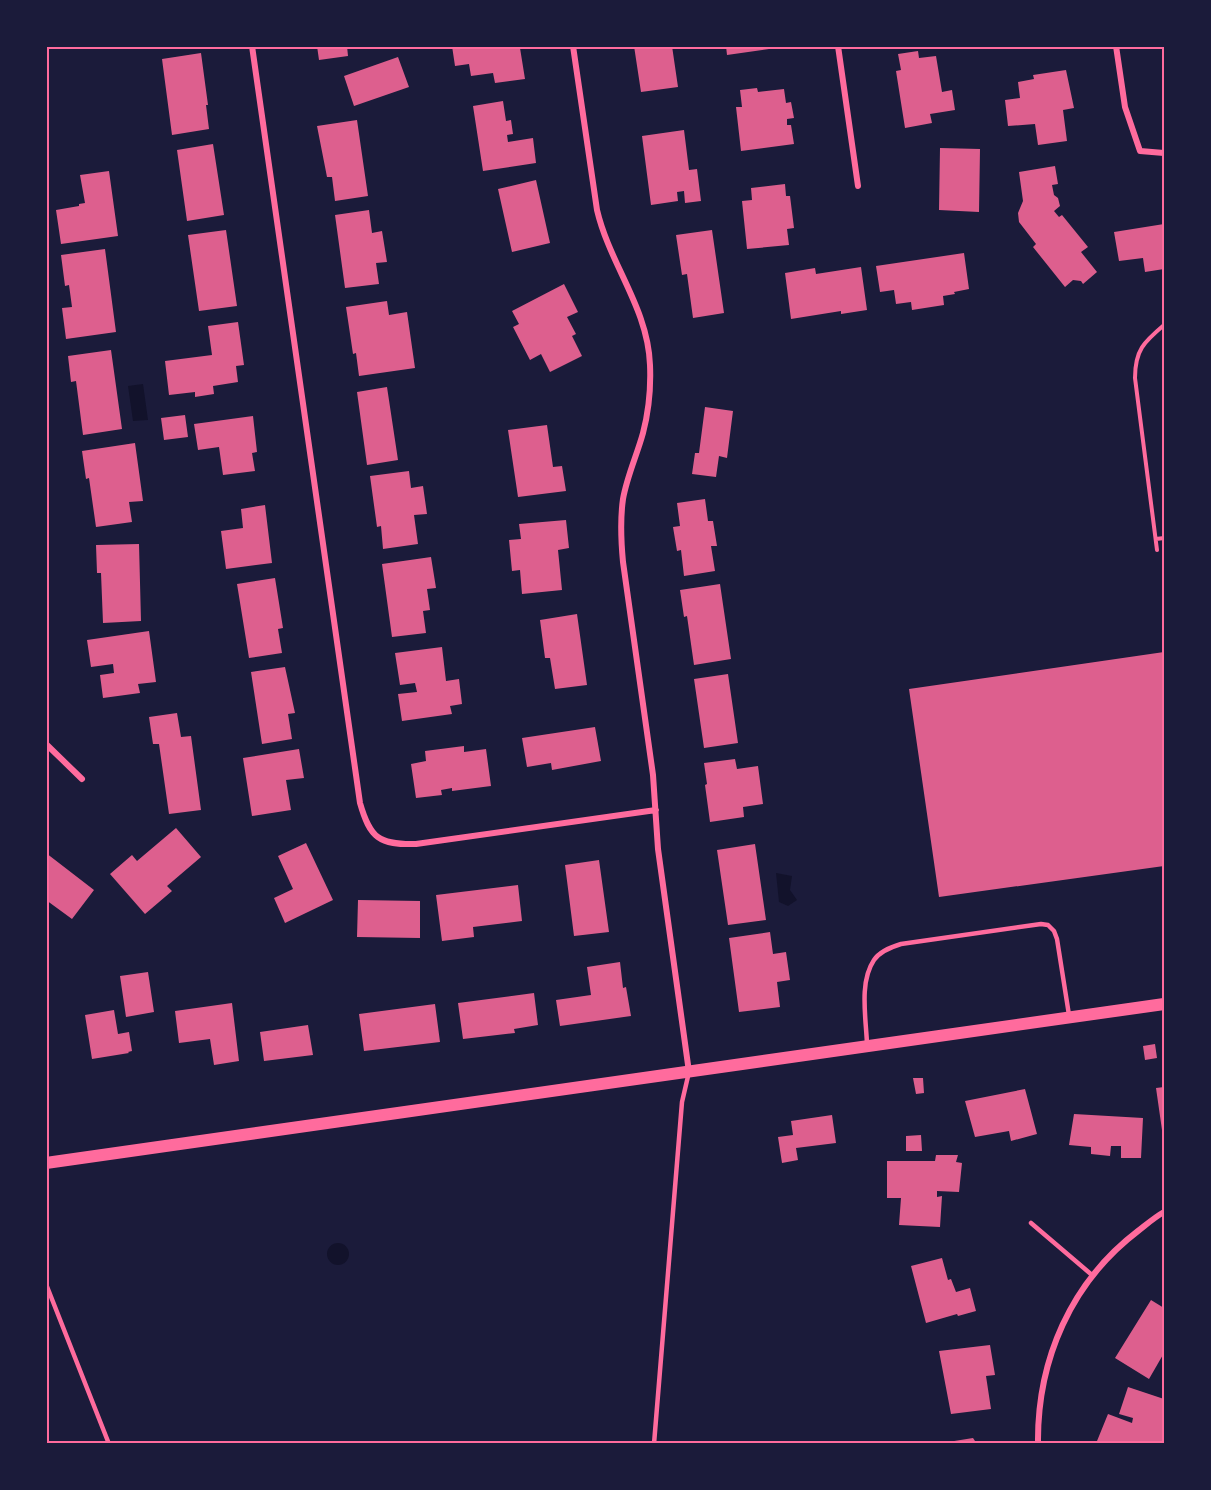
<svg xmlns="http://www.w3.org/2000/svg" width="1211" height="1490" font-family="'Asap Condensed',sans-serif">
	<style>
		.water { fill: #12122b }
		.building { fill: #dd5f8e }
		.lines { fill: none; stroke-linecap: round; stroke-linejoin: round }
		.path { stroke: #ff6b9d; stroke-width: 4 }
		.service { stroke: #ff6b9d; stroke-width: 4.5 }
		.minor { stroke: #ff6b9d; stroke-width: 6 }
		.secondary { stroke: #ff6b9d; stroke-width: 12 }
		.neatline { fill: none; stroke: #ff6b9d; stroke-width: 2 }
	</style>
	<rect width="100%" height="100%" fill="#1b1b3a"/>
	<path class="water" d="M 143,384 L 148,420 L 133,421 L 128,386 Z
		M 776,873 L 792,876 L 790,890 L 797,900 L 788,906 L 779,902 Z
		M327 1254a11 11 0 1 1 22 0a11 11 0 1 1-22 0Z"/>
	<path class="building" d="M 317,46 L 347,46 L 348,56 L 319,60 Z
		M 452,46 L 520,48 L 525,79 L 495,83 L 493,73 L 471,76 L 469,64 L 455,66 Z
		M 634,46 L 672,46 L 678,87 L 641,92 Z
		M 726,46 L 776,46 L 776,48 L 727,55 Z
		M 918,51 L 919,58 L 936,56 L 942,92 L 952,90 L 955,110 L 930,114 L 932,123 L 905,128 L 896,71 L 901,70 L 898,54 Z
		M 201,53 L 208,105 L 206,105 L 209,129 L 172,135 L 162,59 Z
		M 398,57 L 409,87 L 354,106 L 344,76 Z
		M 1066,70 L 1074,108 L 1063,110 L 1067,141 L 1038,145 L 1035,124 L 1008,126 L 1005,100 L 1020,98 L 1018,82 L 1034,79 L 1033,75 Z
		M 757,88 L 758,92 L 784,89 L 786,103 L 791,102 L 794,118 L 787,119 L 787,125 L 791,125 L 794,144 L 741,151 L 736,107 L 742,107 L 740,90 Z
		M 503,101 L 506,121 L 511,120 L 513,134 L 507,135 L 508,142 L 533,138 L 536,163 L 483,171 L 473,106 Z
		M 357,120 L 368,196 L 335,201 L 332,177 L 327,177 L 317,126 Z
		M 684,130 L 689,170 L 697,169 L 701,201 L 685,203 L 684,191 L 677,192 L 678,201 L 651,205 L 642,136 Z
		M 213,144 L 224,215 L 187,221 L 177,150 Z
		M 940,148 L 980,149 L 979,212 L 939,210 Z
		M 1055,166 L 1058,184 L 1052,185 L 1054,195 L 1058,198 L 1060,206 L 1054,211 L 1059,217 L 1062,215 L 1088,247 L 1081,252 L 1097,272 L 1083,284 L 1081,281 L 1073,280 L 1065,287 L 1033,247 L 1036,244 L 1019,222 L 1018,213 L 1023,201 L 1019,172 Z
		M 109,171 L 118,236 L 61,244 L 56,210 L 79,206 L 79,204 L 85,203 L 80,175 Z
		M 536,180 L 550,243 L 512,252 L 498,189 Z
		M 785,184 L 786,196 L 790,196 L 794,228 L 787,229 L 789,245 L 747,249 L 742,201 L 752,200 L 751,188 Z
		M 369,210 L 372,233 L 382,231 L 387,262 L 376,263 L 379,284 L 345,288 L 335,215 Z
		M 1164,224 L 1164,269 L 1145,272 L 1143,258 L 1119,261 L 1114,232 Z
		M 226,230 L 237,306 L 199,311 L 188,235 Z
		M 712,230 L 724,313 L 693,318 L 687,274 L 682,275 L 676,235 Z
		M 105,249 L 116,332 L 66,339 L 62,308 L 72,307 L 69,285 L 65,286 L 61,255 Z
		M 964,253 L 969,289 L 954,292 L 955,294 L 943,296 L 944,305 L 912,310 L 911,302 L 896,304 L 894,290 L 880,292 L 876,266 Z
		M 861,267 L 867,310 L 841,314 L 841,311 L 791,319 L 785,273 L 815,268 L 816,274 Z
		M 564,284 L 578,312 L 567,317 L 576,334 L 572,336 L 582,356 L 550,372 L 541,354 L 530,360 L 513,327 L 519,324 L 512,311 Z
		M 387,301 L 389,315 L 407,312 L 415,368 L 359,376 L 356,353 L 353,354 L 346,307 Z
		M 238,322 L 244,365 L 236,366 L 238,382 L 213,386 L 214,394 L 195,397 L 195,392 L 169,395 L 165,361 L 212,355 L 208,326 Z
		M 111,350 L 122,429 L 83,435 L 76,381 L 71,382 L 68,356 Z
		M 387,387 L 398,460 L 367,465 L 357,392 Z
		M 705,407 L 733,411 L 727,458 L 719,456 L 716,477 L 692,474 L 695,453 L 699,453 Z
		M 185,415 L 188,437 L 164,440 L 161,418 Z
		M 253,416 L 257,452 L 252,453 L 255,471 L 223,475 L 219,447 L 198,450 L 194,424 Z
		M 547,425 L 553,467 L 562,466 L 566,491 L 518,497 L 508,430 Z
		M 135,443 L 143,501 L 129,502 L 132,522 L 96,527 L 89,478 L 86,479 L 82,451 Z
		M 409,471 L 411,488 L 423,486 L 427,514 L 414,515 L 418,544 L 383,549 L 381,526 L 377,527 L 370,476 Z
		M 705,499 L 708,521 L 713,521 L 717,546 L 711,546 L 715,571 L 684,576 L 681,550 L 677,551 L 673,527 L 680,526 L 677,503 Z
		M 265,505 L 272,563 L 226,569 L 221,531 L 243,528 L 241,509 Z
		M 566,520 L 569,548 L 558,550 L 562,590 L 522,594 L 520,570 L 512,571 L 509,540 L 521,539 L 519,524 Z
		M 139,544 L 141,621 L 103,623 L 101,573 L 97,573 L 96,545 Z
		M 431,557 L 436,588 L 427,589 L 430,610 L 423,611 L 426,633 L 392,637 L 382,564 Z
		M 275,578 L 283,628 L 278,629 L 282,653 L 249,658 L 237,584 Z
		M 720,584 L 731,659 L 694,665 L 687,616 L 684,617 L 680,590 Z
		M 577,614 L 587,685 L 555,689 L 550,658 L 545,658 L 540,620 Z
		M 149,631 L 156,682 L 138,684 L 140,693 L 103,698 L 100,675 L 114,673 L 113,664 L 91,667 L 87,640 Z
		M 442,647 L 446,681 L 459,679 L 462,704 L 450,706 L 452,714 L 402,721 L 398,694 L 417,692 L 415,683 L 400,685 L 395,653 Z
		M 1164,652 L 1164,866 L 939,897 L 909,689 Z
		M 285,667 L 295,713 L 288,714 L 292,739 L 262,744 L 251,672 Z
		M 728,674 L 738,743 L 704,748 L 694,679 Z
		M 177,713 L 181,737 L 191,736 L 201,810 L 169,814 L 159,744 L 153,744 L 149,717 Z
		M 595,727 L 601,761 L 552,770 L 551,763 L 527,767 L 522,738 Z
		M 464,746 L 464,752 L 486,749 L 491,786 L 452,791 L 452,788 L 441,790 L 442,795 L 416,798 L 411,764 L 426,761 L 425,751 Z
		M 299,749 L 304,778 L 286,780 L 291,810 L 252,816 L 243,758 Z
		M 735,759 L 737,769 L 758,766 L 763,804 L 743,807 L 744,817 L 710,822 L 705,785 L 707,784 L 704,763 Z
		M 176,828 L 201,857 L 167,886 L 172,891 L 145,914 L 110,874 L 132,855 L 137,861 Z
		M 306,843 L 333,900 L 285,923 L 274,898 L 293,889 L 278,856 Z
		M 755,844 L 766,920 L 728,925 L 717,850 Z
		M 46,853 L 94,890 L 72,919 L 46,900 Z
		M 599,860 L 609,932 L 574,936 L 565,865 Z
		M 518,885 L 522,921 L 473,927 L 474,937 L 442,941 L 436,895 Z
		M 358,900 L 420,901 L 420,938 L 357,937 Z
		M 770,932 L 773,954 L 786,952 L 790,980 L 777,982 L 780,1007 L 739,1012 L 729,938 Z
		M 620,962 L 623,988 L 626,987 L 631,1016 L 560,1026 L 556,1000 L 591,995 L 587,967 Z
		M 148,972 L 154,1012 L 126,1017 L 120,976 Z
		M 534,993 L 538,1025 L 514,1029 L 515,1033 L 463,1039 L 458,1003 Z
		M 232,1003 L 239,1061 L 214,1065 L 210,1039 L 179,1043 L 175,1011 Z
		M 435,1004 L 440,1042 L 364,1051 L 359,1014 Z
		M 114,1010 L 118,1034 L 129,1032 L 132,1051 L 128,1052 L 129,1053 L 92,1059 L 85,1015 Z
		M 308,1025 L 313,1055 L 264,1061 L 260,1032 Z
		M 1155,1044 L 1157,1058 L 1145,1060 L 1143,1046 Z
		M 913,1078 L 923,1078 L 924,1093 L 916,1094 Z
		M 1164,1087 L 1164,1137 L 1163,1137 L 1156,1088 Z
		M 1025,1089 L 1037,1134 L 1011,1141 L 1009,1131 L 975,1137 L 965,1101 Z
		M 1074,1114 L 1143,1118 L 1141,1158 L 1121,1158 L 1121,1146 L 1111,1146 L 1110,1156 L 1091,1154 L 1091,1147 L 1069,1145 Z
		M 832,1115 L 836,1143 L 796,1148 L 798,1160 L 782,1163 L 778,1137 L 793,1135 L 791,1121 Z
		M 921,1135 L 922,1151 L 906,1151 L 906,1136 Z
		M 936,1155 L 958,1155 L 956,1162 L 962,1163 L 959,1192 L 937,1191 L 937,1197 L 942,1196 L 940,1227 L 899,1225 L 901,1198 L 887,1198 L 887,1161 L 935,1161 Z
		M 942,1258 L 948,1280 L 951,1279 L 956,1292 L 970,1288 L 976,1311 L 958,1316 L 957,1314 L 926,1323 L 911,1266 Z
		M 1151,1300 L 1164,1308 L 1164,1353 L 1149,1379 L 1115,1358 Z
		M 990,1345 L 995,1375 L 986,1376 L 991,1409 L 951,1414 L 939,1351 Z
		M 1128,1387 L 1164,1399 L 1163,1444 L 1104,1444 L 1097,1441 L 1108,1414 L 1132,1423 L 1133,1418 L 1119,1414 Z
		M 973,1438 L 977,1444 L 948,1444 L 948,1442 Z"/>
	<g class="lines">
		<path class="path" d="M 1156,539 L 1164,538
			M 1157,550 L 1135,378 C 1135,350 1144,342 1164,325"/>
		<path class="service" d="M 867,1044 C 866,1018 859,982 874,960 C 880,951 891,947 901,944 L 1041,924 L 1048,925 L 1054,931 L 1057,939 L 1069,1015
			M 1031,1223 L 1092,1275
			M 46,1284 L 109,1444
			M 654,1444 L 682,1102 L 689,1072"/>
		<path class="minor" d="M 252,46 L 360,803 C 370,838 379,845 416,844 L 656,810
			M 573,46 L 597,210 C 610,265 648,308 650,365 C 651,388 649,410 643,433 C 637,455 627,476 623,499 C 620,520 621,541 623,562 L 653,775 L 658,849 L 689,1072
			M 838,46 L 858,186
			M 1116,46 L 1125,107 L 1140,151 L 1164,153
			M 46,744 L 82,779
			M 1038,1444 C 1037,1360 1071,1282 1138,1231 C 1147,1224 1155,1217 1164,1212"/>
		<path class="secondary" d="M 46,1163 L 1164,1004"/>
	</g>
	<rect width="1211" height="1490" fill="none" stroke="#1b1b3a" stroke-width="96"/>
	<rect x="48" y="48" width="1115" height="1394" class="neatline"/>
</svg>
